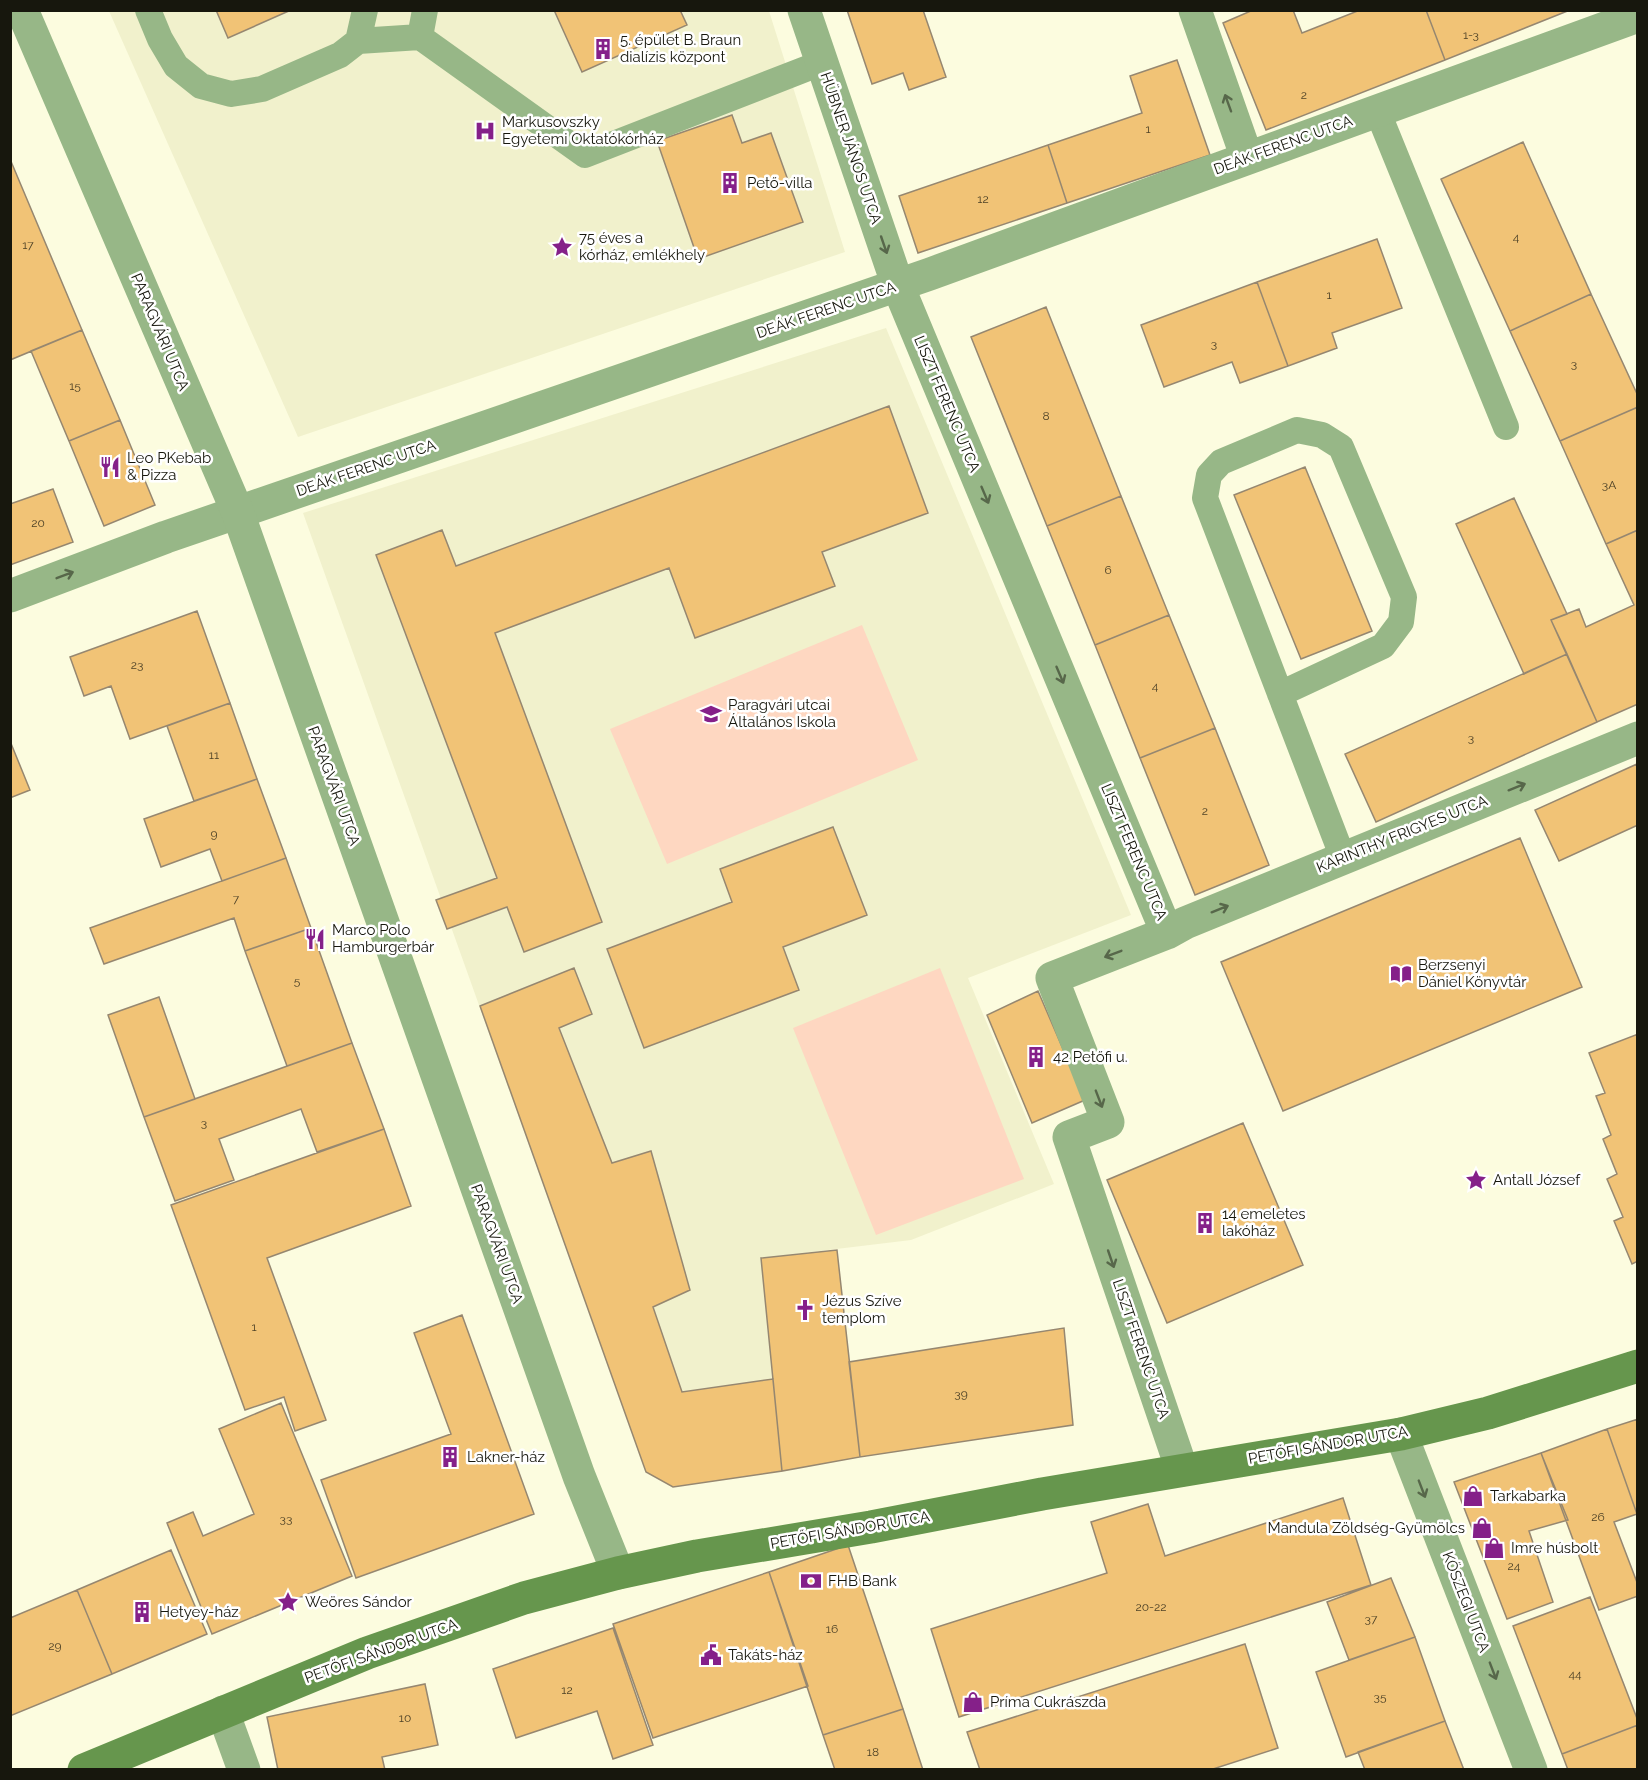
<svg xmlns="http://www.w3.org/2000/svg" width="1648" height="1780" font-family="Raleway,sans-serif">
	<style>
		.built { fill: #f1f1cc }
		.green { fill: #fed7c1 }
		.building { fill: #f1c376; stroke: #968770; stroke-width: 1.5 }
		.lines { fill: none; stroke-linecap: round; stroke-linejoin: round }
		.service { stroke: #97b787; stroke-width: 26 }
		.minor { stroke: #97b787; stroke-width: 33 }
		.tertiary { stroke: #97b787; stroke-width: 33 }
		.secondary { stroke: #66964d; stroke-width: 33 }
		.oneway { stroke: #57674a }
		.labels { text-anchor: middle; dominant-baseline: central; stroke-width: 5; stroke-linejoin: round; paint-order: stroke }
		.number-label { font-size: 12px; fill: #4e4227 }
		.poi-label { font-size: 15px; fill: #17170d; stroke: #fff; text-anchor: start }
		.street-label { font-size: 15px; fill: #17170d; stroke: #fff }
	</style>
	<rect width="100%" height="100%" fill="#fcfcdf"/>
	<path class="built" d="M 109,11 L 769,11 L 845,252 L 298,437 Z
		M 886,328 L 1131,915 L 968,978 L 1054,1184 L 911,1240 L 761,1258 L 782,1471 L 646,1472 L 303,513 Z"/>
	<path class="green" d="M 862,625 L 918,760 L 667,864 L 610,729 Z
		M 940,968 L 1024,1179 L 876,1235 L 793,1028 Z"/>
	<path class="building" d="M 216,10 L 291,10 L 228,38 Z
		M 554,10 L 680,10 L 687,25 L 582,72 Z
		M 847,10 L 923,10 L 946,77 L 909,90 L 903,73 L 872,84 Z
		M 1253,10 L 1293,10 L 1302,33 L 1360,10 L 1426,10 L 1445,60 L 1266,130 L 1223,23 Z
		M 1426,10 L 1570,10 L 1445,60 Z
		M 1177,60 L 1210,155 L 1067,203 L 1048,145 L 1142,113 L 1130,76 Z
		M 732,115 L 742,143 L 771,133 L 803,222 L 698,259 L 657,141 Z
		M 1523,142 L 1591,294 L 1510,331 L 1441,179 Z
		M 1048,145 L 1067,203 L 918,253 L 899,196 Z
		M 10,159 L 82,330 L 10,360 Z
		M 1377,239 L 1402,308 L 1332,333 L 1337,348 L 1288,366 L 1257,282 Z
		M 1257,282 L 1288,366 L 1240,383 L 1232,362 L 1164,387 L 1141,325 Z
		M 1591,294 L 1638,396 L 1638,407 L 1560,441 L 1510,331 Z
		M 1046,307 L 1121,496 L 1047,526 L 971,337 Z
		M 82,330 L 120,420 L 69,441 L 31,351 Z
		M 889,406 L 928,513 L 822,552 L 835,586 L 695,638 L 669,568 L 495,633 L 602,922 L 524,952 L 507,907 L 447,929 L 436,900 L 497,878 L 376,555 L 442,530 L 456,566 Z
		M 1638,407 L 1638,530 L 1606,544 L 1560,441 Z
		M 120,420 L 155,505 L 104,526 L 69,441 Z
		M 1305,467 L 1372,631 L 1301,659 L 1234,495 Z
		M 53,489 L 73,542 L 10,565 L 10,504 Z
		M 1121,496 L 1169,615 L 1095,645 L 1047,526 Z
		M 1514,498 L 1567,614 L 1551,620 L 1567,654 L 1524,674 L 1456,524 Z
		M 1638,530 L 1638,704 L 1597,722 L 1551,620 L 1579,609 L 1586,627 L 1634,605 L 1606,544 Z
		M 197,611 L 230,703 L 130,739 L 111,686 L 84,696 L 70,657 Z
		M 1169,615 L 1215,728 L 1140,758 L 1095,645 Z
		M 1567,654 L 1597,722 L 1376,822 L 1345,754 Z
		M 230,703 L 257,779 L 194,801 L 167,726 Z
		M 1215,728 L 1269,865 L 1195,895 L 1140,758 Z
		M 10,741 L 30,790 L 10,798 Z
		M 1637,764 L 1638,825 L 1559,861 L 1535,810 Z
		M 257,779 L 286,858 L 222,881 L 210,849 L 161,867 L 144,819 Z
		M 833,827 L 867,915 L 783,947 L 799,990 L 644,1048 L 607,949 L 732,902 L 720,869 Z
		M 1520,838 L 1582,987 L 1283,1111 L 1221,962 Z
		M 286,858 L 311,928 L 245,951 L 234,918 L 104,964 L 90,928 Z
		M 311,928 L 352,1043 L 287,1066 L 245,951 Z
		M 574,968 L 592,1014 L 559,1028 L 612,1163 L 651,1151 L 690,1290 L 653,1307 L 682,1392 L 773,1379 L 782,1471 L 673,1487 L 646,1472 L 480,1006 Z
		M 1038,991 L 1085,1100 L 1032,1123 L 987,1015 Z
		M 159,997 L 195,1099 L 144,1117 L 108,1015 Z
		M 1638,1034 L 1638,1261 L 1632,1264 L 1614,1221 L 1623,1217 L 1607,1179 L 1617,1174 L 1603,1139 L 1611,1135 L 1596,1096 L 1605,1093 L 1589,1053 Z
		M 352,1043 L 384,1129 L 317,1152 L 301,1109 L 219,1139 L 234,1180 L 175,1201 L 144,1117 Z
		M 1243,1123 L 1303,1265 L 1167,1323 L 1107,1180 Z
		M 384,1129 L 411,1206 L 267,1258 L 326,1420 L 295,1431 L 284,1397 L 245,1410 L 171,1205 Z
		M 837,1250 L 860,1457 L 782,1471 L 761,1258 Z
		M 462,1315 L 534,1514 L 356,1578 L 321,1480 L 451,1434 L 414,1333 Z
		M 1064,1328 L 1073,1425 L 860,1457 L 849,1362 Z
		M 281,1403 L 352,1576 L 212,1634 L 167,1523 L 193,1512 L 203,1536 L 254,1514 L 219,1429 Z
		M 1638,1419 L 1638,1514 L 1637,1514 L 1607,1429 Z
		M 1607,1429 L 1637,1514 L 1614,1522 L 1638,1585 L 1638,1596 L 1599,1610 L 1541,1453 Z
		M 1541,1453 L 1568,1520 L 1529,1531 L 1553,1602 L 1507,1619 L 1454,1482 Z
		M 1343,1498 L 1371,1585 L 959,1717 L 931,1629 L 1107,1573 L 1091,1522 L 1148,1504 L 1165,1556 Z
		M 848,1545 L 903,1709 L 823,1735 L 769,1572 Z
		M 171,1550 L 207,1634 L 112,1674 L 77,1590 Z
		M 769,1572 L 808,1686 L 653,1738 L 613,1624 Z
		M 1391,1578 L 1415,1637 L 1349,1660 L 1327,1602 Z
		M 77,1590 L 112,1674 L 10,1716 L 10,1618 Z
		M 1590,1597 L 1638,1721 L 1638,1725 L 1562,1754 L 1513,1626 Z
		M 613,1628 L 653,1745 L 613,1759 L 597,1711 L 516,1738 L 493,1669 Z
		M 1415,1637 L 1445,1721 L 1346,1757 L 1316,1672 Z
		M 1245,1644 L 1278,1748 L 1210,1770 L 980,1770 L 967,1732 Z
		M 425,1684 L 438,1745 L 382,1757 L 385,1770 L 278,1770 L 267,1717 Z
		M 903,1709 L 923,1770 L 835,1770 L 823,1735 Z
		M 1445,1721 L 1464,1770 L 1365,1770 L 1358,1752 Z
		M 1638,1725 L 1638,1770 L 1568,1770 L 1562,1754 Z"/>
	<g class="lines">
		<path class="service" d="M 148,10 L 160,39 L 176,66 L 201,86 L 231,94 L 262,89 L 340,55 L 358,41 L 365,10
			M 420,37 L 425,10
			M 358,41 L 420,37 L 585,155 L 821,63
			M 1377,110 L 1506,427
			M 1280,694 L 1383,646 L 1401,622 L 1404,597 L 1341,447 L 1322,435 L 1297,430 L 1221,462 L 1209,475 L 1205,498 L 1343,858"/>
		<path class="minor" d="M 804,10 L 898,286 L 1167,933
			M 1195,10 L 1247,158
			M 10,596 L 166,537 L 930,274 L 1638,16
			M 1401,1434 L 1531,1770
			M 1182,1470 L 1069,1137 L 1108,1122 L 1052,978 L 1167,933 L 1185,923 L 1638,738
			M 223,1712 L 244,1770"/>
		<path class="tertiary" d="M 22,10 L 238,513 L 579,1476 L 618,1573"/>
		<path class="secondary" d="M 84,1770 L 367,1653 L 524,1598 L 618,1573 L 697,1556 L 871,1527 L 1042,1494 L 1401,1434 L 1488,1413 L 1638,1366"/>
	</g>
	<defs><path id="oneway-shaft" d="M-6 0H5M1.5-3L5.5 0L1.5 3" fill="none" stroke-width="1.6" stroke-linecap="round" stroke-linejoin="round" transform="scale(1.5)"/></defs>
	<g class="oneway">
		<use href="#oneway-shaft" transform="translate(1228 103) rotate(-110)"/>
		<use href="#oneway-shaft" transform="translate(884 245) rotate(71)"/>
		<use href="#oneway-shaft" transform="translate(985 495) rotate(67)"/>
		<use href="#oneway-shaft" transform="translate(65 575) rotate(-21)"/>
		<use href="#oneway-shaft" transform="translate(1060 675) rotate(67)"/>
		<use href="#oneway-shaft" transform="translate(1517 787) rotate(-22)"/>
		<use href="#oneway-shaft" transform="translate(1220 909) rotate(-22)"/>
		<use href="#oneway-shaft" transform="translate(1113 954) rotate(159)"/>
		<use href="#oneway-shaft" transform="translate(1099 1099) rotate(69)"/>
		<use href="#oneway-shaft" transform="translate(1111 1259) rotate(71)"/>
		<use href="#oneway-shaft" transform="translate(1422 1489) rotate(69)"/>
		<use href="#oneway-shaft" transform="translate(1493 1671) rotate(69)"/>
	</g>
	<defs>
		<symbol id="building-bare" viewBox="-9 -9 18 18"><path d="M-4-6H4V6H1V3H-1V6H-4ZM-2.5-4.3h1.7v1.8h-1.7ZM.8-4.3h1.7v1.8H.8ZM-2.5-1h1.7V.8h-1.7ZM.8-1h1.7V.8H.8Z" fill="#852089" stroke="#fff" stroke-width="2.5" paint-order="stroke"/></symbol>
		<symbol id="hospital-bare" viewBox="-9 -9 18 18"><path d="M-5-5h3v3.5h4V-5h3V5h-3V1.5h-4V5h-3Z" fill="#852089" stroke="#fff" stroke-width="2.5" paint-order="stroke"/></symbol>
		<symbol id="sight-bare" viewBox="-9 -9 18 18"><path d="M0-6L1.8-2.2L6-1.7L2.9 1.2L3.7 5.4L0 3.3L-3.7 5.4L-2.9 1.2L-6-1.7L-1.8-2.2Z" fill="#852089" stroke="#fff" stroke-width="2.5" paint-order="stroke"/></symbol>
		<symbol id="restaurant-bare" viewBox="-9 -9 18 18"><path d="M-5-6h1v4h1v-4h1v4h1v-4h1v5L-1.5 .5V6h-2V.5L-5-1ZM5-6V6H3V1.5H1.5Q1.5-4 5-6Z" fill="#852089" stroke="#fff" stroke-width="2.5" paint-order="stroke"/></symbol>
		<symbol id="school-bare" viewBox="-9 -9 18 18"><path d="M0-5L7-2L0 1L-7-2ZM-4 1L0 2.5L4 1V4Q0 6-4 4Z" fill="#852089" stroke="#fff" stroke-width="2.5" paint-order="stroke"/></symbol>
		<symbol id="library-bare" viewBox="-9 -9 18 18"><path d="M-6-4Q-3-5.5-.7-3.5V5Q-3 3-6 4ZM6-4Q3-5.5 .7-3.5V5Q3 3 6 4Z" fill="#852089" stroke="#fff" stroke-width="2.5" paint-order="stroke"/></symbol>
		<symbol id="church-bare" viewBox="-9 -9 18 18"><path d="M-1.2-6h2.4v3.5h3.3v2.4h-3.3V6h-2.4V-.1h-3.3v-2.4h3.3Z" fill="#852089" stroke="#fff" stroke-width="2.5" paint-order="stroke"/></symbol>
		<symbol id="shop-bare" viewBox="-9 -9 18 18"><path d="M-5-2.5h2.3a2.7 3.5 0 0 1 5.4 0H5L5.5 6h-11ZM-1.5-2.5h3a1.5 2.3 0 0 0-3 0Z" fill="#852089" stroke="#fff" stroke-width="2.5" paint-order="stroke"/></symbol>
		<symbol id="bank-bare" viewBox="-9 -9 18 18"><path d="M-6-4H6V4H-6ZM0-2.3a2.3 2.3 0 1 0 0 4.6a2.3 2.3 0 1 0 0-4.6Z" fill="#852089" stroke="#fff" stroke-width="2.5" paint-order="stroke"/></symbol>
		<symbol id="civic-bare" viewBox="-9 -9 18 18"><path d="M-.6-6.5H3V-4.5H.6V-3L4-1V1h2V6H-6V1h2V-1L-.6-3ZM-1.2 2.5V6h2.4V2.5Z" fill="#852089" stroke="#fff" stroke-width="2.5" paint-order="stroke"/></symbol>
	</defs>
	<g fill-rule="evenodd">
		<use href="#building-bare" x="588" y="34" width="30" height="30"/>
		<use href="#hospital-bare" x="470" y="116" width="30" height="30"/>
		<use href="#building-bare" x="715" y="168" width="30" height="30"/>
		<use href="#sight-bare" x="547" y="232" width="30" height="30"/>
		<use href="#restaurant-bare" x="95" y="452" width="30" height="30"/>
		<use href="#school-bare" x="696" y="699" width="30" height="30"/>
		<use href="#restaurant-bare" x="300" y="924" width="30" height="30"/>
		<use href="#library-bare" x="1386" y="959" width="30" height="30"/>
		<use href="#building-bare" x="1021" y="1042" width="30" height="30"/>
		<use href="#sight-bare" x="1461" y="1165" width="30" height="30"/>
		<use href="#building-bare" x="1190" y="1208" width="30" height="30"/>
		<use href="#church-bare" x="790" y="1295" width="30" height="30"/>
		<use href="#building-bare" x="435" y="1442" width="30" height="30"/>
		<use href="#shop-bare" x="1458" y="1481" width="30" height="30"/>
		<use href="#shop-bare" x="1467" y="1513" width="30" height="30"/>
		<use href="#shop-bare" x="1479" y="1533" width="30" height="30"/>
		<use href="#bank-bare" x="796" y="1566" width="30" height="30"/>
		<use href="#sight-bare" x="273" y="1587" width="30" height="30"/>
		<use href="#building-bare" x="127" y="1597" width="30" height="30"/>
		<use href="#civic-bare" x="696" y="1640" width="30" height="30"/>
		<use href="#shop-bare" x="958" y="1687" width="30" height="30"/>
	</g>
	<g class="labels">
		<g class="number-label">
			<text x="1471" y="35">1-3</text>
			<text x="1304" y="95">2</text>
			<text x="1148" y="129">1</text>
			<text x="983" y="199">12</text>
			<text x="1516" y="237">4</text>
			<text x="28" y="245">17</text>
			<text x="1329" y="295">1</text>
			<text x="1214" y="344">3</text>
			<text x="1574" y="364">3</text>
			<text x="75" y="386">15</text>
			<text x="1046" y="416">8</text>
			<text x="1609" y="485">3A</text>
			<text x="38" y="523">20</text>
			<text x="1108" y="570">6</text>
			<text x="137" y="665">23</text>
			<text x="1155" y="686">4</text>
			<text x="1471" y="738">3</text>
			<text x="214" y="755">11</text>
			<text x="1205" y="811">2</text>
			<text x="214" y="834">9</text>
			<text x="236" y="899">7</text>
			<text x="297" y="981">5</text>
			<text x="204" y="1123">3</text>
			<text x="254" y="1327">1</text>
			<text x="961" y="1394">39</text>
			<text x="1598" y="1517">26</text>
			<text x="286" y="1519">33</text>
			<text x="1514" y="1566">24</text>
			<text x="1151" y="1607">20-22</text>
			<text x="1371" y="1619">37</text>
			<text x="832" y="1629">16</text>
			<text x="55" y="1646">29</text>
			<text x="1575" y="1674">44</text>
			<text x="567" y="1690">12</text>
			<text x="1380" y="1697">35</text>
			<text x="405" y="1718">10</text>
			<text x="873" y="1752">18</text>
		</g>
		<g class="poi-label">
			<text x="620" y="40">5. épület B. Braun<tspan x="620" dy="17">dialízis központ</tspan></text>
			<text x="502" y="122">Markusovszky<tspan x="502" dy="17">Egyetemi Oktatókórház</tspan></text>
			<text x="747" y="183">Pető-villa</text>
			<text x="579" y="238">75 éves a<tspan x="579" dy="17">kórház, emlékhely</tspan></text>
			<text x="127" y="458">Leo PKebab<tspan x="127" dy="17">&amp; Pizza</tspan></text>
			<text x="728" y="705">Paragvári utcai<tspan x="728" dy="17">Általános Iskola</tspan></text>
			<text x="332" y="930">Marco Polo<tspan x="332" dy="17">Hamburgerbár</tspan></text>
			<text x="1418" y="965">Berzsenyi<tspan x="1418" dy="17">Dániel Könyvtár</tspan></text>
			<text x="1053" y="1057">42 Petőfi u.</text>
			<text x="1493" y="1180">Antall József</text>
			<text x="1222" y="1214">14 emeletes<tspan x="1222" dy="17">lakóház</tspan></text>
			<text x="822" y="1301">Jézus Szíve<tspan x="822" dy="17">templom</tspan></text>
			<text x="467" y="1457">Lakner-ház</text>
			<text x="1490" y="1496">Tarkabarka</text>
			<text x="1465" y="1528" text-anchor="end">Mandula Zöldség-Gyümölcs</text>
			<text x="1511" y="1548">Imre húsbolt</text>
			<text x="828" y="1581">FHB Bank</text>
			<text x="305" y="1602">Weöres Sándor</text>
			<text x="159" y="1612">Hetyey-ház</text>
			<text x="728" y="1655">Takáts-ház</text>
			<text x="990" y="1702">Príma Cukrászda</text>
		</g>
		<g class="street-label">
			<text transform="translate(1283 145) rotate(-20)">DEÁK FERENC UTCA</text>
			<text transform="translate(851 148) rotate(71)">HÜBNER JÁNOS UTCA</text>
			<text transform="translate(826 310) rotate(-19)">DEÁK FERENC UTCA</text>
			<text transform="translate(160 332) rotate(67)">PARAGVÁRI UTCA</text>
			<text transform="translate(947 404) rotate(67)">LISZT FERENC UTCA</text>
			<text transform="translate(366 468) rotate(-19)">DEÁK FERENC UTCA</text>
			<text transform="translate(334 786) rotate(70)">PARAGVÁRI UTCA</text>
			<text transform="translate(1402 834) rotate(-22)">KARINTHY FRIGYES UTCA</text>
			<text transform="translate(1134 852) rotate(67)">LISZT FERENC UTCA</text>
			<text transform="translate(497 1244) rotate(70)">PARAGVÁRI UTCA</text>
			<text transform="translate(1141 1349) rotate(71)">LISZT FERENC UTCA</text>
			<text transform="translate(1328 1445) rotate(-10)">PETŐFI SÁNDOR UTCA</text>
			<text transform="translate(850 1530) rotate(-10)">PETŐFI SÁNDOR UTCA</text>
			<text transform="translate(1466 1602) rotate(69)">KŐSZEGI UTCA</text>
			<text transform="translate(381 1651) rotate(-20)">PETŐFI SÁNDOR UTCA</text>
		</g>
	</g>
	<rect width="1648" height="1780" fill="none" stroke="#17170d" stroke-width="24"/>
</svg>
